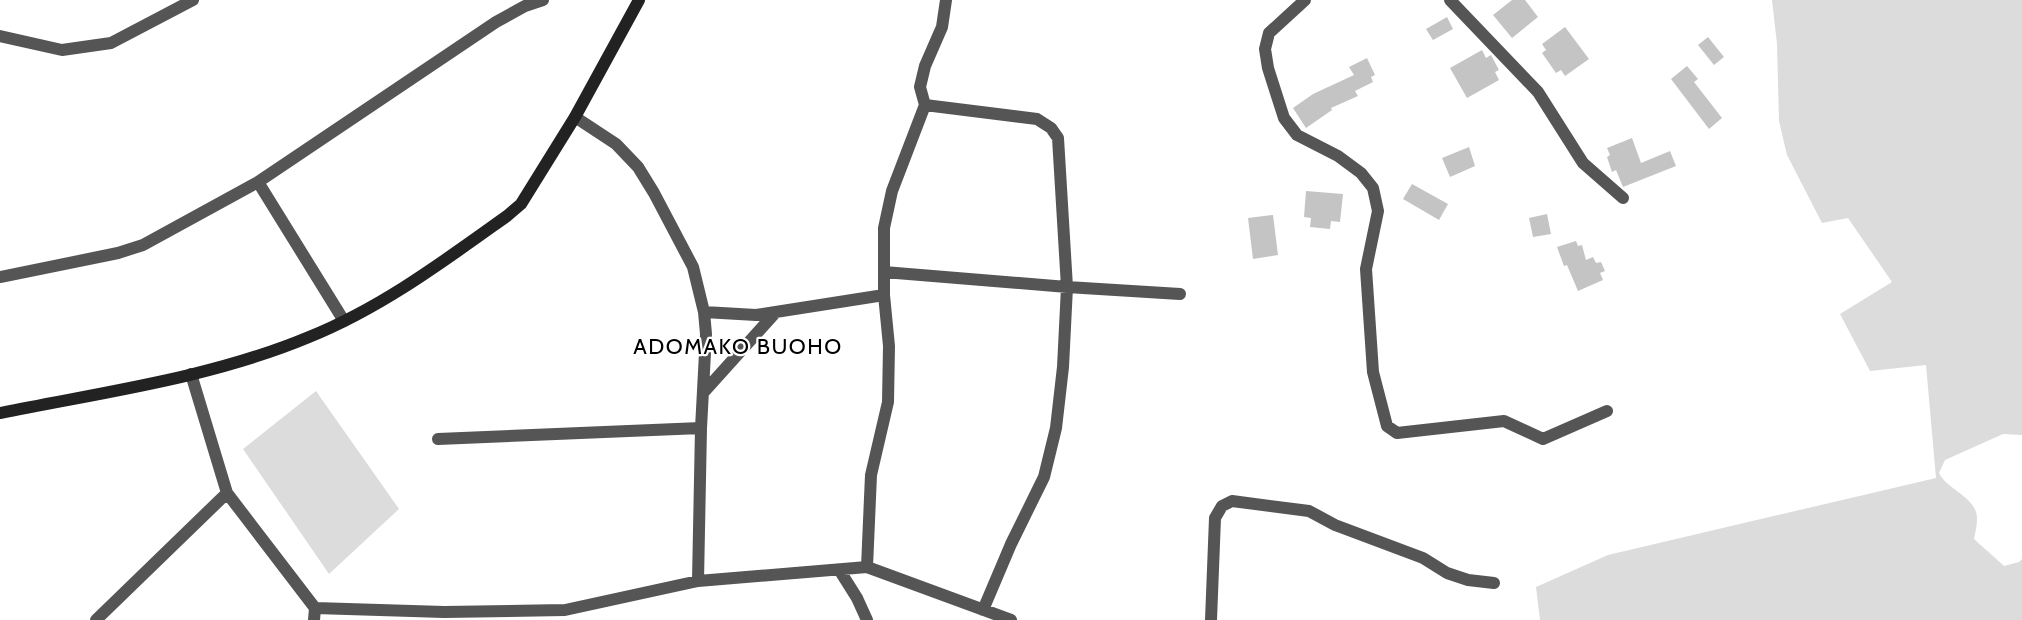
<svg xmlns="http://www.w3.org/2000/svg" width="2022" height="620" font-family="Cabin,sans-serif">
	<style>
		.green { fill: #dcdcdc }
		.building { fill: #c4c4c4 }
		.lines { fill: none; stroke-linecap: round; stroke-linejoin: round }
		.street { stroke: #555; stroke-width: 12 }
		.secondary { stroke: #222; stroke-width: 12 }
		.labels { text-anchor: middle; dominant-baseline: central; stroke-width: 4.5; stroke-linejoin: round; paint-order: stroke }
		.quarter-label { font-size: 22px; letter-spacing: 1.5px; fill: #000; stroke: #fff }
	</style>
	<rect width="100%" height="100%" fill="#fff"/>
	<path class="green" d="M 1772,0 L 2022,0 L 2022,435 L 2003,434 L 1945,460 L 1939,473 C 1948,491 1978,497 1977,520 C 1977,526 1975,533 1974,539 L 2004,566 L 2019,562 L 2022,559 L 2022,620 L 1540,620 L 1536,587 L 1608,555 L 1936,478 L 1926,365 L 1870,371 L 1840,314 L 1892,282 L 1848,218 L 1822,223 L 1787,155 L 1779,121 L 1777,44 Z
		M 316,391 L 399,509 L 329,574 L 243,449 Z"/>
	<path class="building" d="M 1512,0 L 1525,0 L 1538,17 L 1512,38 L 1493,15 Z
		M 1447,17 L 1453,29 L 1433,40 L 1426,29 Z
		M 1565,27 L 1589,59 L 1565,76 L 1561,70 L 1556,73 L 1542,53 L 1546,50 L 1542,44 Z
		M 1708,37 L 1724,57 L 1714,65 L 1698,45 Z
		M 1482,50 L 1486,58 L 1491,55 L 1499,70 L 1495,72 L 1499,80 L 1467,98 L 1450,68 Z
		M 1367,58 L 1375,75 L 1371,77 L 1373,82 L 1355,91 L 1358,96 L 1331,108 L 1332,110 L 1306,128 L 1293,108 L 1313,94 L 1354,75 L 1349,67 Z
		M 1687,66 L 1698,79 L 1694,82 L 1722,118 L 1709,129 L 1671,79 Z
		M 1632,138 L 1641,163 L 1670,151 L 1676,166 L 1623,187 L 1616,170 L 1612,172 L 1607,157 L 1610,155 L 1607,148 Z
		M 1469,147 L 1475,166 L 1450,177 L 1442,158 Z
		M 1412,184 L 1448,204 L 1439,220 L 1403,199 Z
		M 1306,191 L 1343,194 L 1340,222 L 1331,221 L 1330,229 L 1310,227 L 1311,218 L 1304,217 Z
		M 1547,214 L 1551,234 L 1533,237 L 1529,218 Z
		M 1273,215 L 1278,255 L 1253,259 L 1248,218 Z
		M 1576,241 L 1578,246 L 1582,245 L 1586,260 L 1593,257 L 1596,263 L 1601,262 L 1605,271 L 1600,273 L 1603,280 L 1578,291 L 1567,265 L 1564,266 L 1557,247 Z"/>
	<g class="lines">
		<path class="street" d="M 1305,0 L 1269,33 L 1265,49 L 1268,68 L 1284,118 L 1297,135 L 1338,156 L 1361,173 L 1373,188 L 1378,211 L 1366,269 L 1373,372 L 1387,426 L 1397,433 L 1504,421 L 1543,439 L 1607,411
			M 1450,0 L 1538,92 L 1583,163 L 1623,198
			M 0,36 L 62,50 L 111,43 L 193,0
			M 925,105 L 1037,119 L 1051,128 L 1058,138 L 1067,287 L 1063,367 L 1056,428 L 1044,477 L 1011,544 L 983,610
			M 575,117 L 616,144 L 638,167 L 654,193 L 693,267 L 704,312 L 706,334 L 701,428 L 698,581
			M 258,182 L 344,321
			M 884,272 L 1067,287 L 1180,294
			M 0,277 L 118,253 L 143,245 L 258,182 L 496,22 L 525,6 L 543,0
			M 704,312 L 756,315 L 884,295
			M 191,374 L 227,493 L 315,608 L 444,612 L 565,610 L 698,581 L 867,567 L 1011,620
			M 703,393 L 776,312
			M 438,439 L 701,428
			M 867,567 L 871,475 L 888,402 L 889,346 L 884,295 L 884,228 L 892,191 L 925,105 L 920,87 L 925,66 L 942,27 L 946,0
			M 840,571 L 857,598 L 867,620
			M 96,620 L 227,493
			M 314,620 L 315,608
			M 1211,620 L 1215,518 L 1222,506 L 1232,501 L 1309,511 L 1335,525 L 1423,558 L 1447,573 L 1468,580 L 1494,583"/>
		<path class="secondary" d="M 0,413 C 103,392 211,378 309,337 C 381,308 444,261 507,216 L 521,204 L 575,117 L 639,0"/>
	</g>
	<g class="labels">
		<g class="quarter-label">
			<text x="738" y="346">ADOMAKO BUOHO</text>
		</g>
	</g>
</svg>
